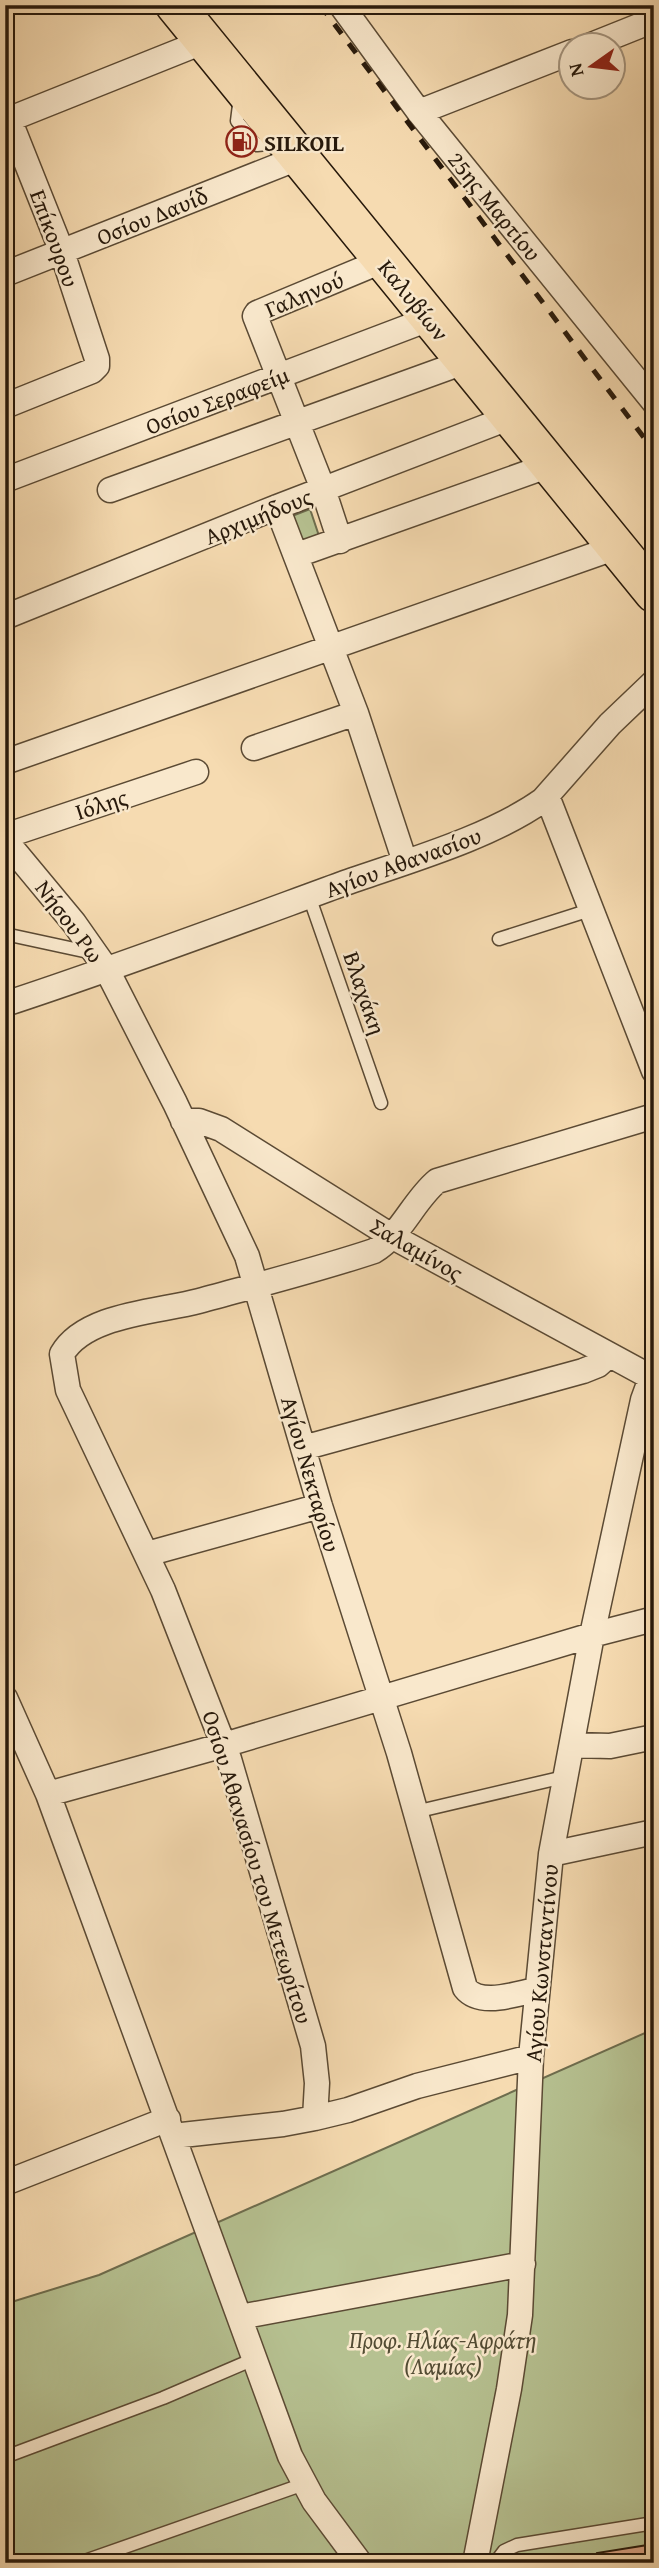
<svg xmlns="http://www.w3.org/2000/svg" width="659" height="2568" font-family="'Gentium Book Plus',serif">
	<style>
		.green { fill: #b6c191; stroke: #6e6d4e; stroke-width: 2 }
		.building { fill: #dda587; stroke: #27190b; stroke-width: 2 }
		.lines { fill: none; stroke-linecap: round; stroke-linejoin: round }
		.lane-casing { stroke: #5b4a34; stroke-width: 15 }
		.street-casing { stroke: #5b4a34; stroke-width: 27 }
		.primary-casing { stroke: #27190b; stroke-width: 41 }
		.lane { stroke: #f9e8cc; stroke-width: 12 }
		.street { stroke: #f9e8cc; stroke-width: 24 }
		.primary { stroke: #f6dbb1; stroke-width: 38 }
		.rail { stroke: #27190b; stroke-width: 5; stroke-dasharray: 12 12; stroke-linecap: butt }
		.labels { text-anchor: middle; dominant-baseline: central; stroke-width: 5; stroke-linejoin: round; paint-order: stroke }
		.poi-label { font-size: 23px; font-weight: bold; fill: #27190b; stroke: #f9e8cc; text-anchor: start }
		.street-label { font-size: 23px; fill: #27190b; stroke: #f9e8cc }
		.park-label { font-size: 23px; font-style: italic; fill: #524b33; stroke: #f9e8cc }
	</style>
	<rect width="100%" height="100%" fill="#f6dbb1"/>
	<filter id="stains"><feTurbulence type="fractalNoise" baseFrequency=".00286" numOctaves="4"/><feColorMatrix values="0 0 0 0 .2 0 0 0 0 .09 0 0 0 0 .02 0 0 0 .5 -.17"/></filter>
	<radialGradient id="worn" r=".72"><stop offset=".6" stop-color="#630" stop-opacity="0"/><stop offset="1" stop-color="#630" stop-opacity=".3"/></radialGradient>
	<path class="green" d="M 310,509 L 319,536 L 301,543 L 292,516 Z
		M 654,2029 L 654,2563 L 5,2563 L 5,2304 L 99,2275 Z"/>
	<path class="building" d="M 654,2544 L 654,2563 L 598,2563 L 597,2553 Z"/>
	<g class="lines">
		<defs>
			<path id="lane" d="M 240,97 L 237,121 L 257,145 L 278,143
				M 309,896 L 381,1103
				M 5,934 L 93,953
				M 499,939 L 590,910
				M 415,1812 L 564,1777
				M 5,2457 L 163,2398 L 254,2359
				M 79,2563 L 304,2484
				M 495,2563 L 504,2551 L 517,2545 L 654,2523"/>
			<path id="street" d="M 341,5 L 419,112 L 654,402
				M 589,46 L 654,20
				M 419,112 L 572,52
				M 5,121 L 205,41
				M 5,274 L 298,158
				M 5,406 L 92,371 L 97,366 L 97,359 L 62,252 L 9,119
				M 5,480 L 429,319
				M 110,490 L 464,362
				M 277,507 L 356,713 L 405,862
				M 340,541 L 323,489 L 255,316 L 257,313 L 382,261
				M 297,555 L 550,465
				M 5,617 L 277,507 L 511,417
				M 254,748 L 356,713
				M 5,762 L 617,547
				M 547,796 L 654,1071
				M 5,836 L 196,772
				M 5,840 L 74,923 L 107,970 L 175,1103 L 247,1256 L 320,1506 L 399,1753 L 465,1988 C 480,2007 515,1994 536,1990
				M 5,1004 C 118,967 230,925 342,884 C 404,862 490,838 543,800 L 610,724 L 654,682
				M 183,1121 L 199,1121 L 221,1129 L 393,1237 L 654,1379
				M 303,1448 L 583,1371 L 598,1365 L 608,1356
				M 147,1554 L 320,1506
				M 5,1698 L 48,1794 L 67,1846 L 290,2456 L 314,2501 L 360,2563
				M 572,1745 L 610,1746 L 654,1737
				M 48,1794 L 224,1745 L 592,1635 L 654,1619
				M 551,1854 L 654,1832
				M 315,2118 L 317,2083 L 313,2046 L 229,1759 L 163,1590 L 68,1390 L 62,1354 C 85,1314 158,1312 199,1301 C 257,1285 317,1270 374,1251 C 402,1234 413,1201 437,1181 L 654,1116
				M 173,2136 L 283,2124 L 315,2118 L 348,2110 L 417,2086 L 531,2057
				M 5,2183 L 168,2119
				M 240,2317 L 523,2264
				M 475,2563 L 509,2389 L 520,2315 L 531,2057 L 551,1854 L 592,1635 L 643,1400 L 654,1370"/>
			<path id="primary" d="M 175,5 L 654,593"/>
		</defs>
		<use href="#lane" class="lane-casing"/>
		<use href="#street" class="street-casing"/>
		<use href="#primary" class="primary-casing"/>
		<use href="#lane" class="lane"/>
		<use href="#street" class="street"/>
		<use href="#primary" class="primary"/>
		<path class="rail" d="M 320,5 L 654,451"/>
	</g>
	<defs>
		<symbol id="fuel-ring" viewBox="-11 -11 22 22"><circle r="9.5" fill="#f9e8cc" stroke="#8f2418" stroke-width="1.5"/><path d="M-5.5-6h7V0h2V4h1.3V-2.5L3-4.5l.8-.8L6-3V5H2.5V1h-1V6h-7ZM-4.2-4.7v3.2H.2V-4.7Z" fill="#8f2418"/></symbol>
	</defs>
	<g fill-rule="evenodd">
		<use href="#fuel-ring" x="224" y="124" width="35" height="35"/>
	</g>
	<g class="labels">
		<g class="poi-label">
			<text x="264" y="142">SILKOIL</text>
		</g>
		<g class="street-label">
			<text transform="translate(495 206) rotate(51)">25ης Μαρτίου</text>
			<text transform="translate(152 216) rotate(-22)">Οσίου Δαυίδ</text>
			<text transform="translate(55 238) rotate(70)">Επίκουρου</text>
			<text transform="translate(304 294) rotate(-23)">Γαληνού</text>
			<text transform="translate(414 300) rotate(51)">Καλυβίων</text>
			<text transform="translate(217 400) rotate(-21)">Οσίου Σεραφείμ</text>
			<text transform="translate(258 516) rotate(-22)">Αρχιμήδους</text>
			<text transform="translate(101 804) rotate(-18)">Ιόλης</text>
			<text transform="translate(403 862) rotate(-20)">Αγίου Αθανασίου</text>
			<text transform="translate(70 921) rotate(53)">Νήσου Ρω</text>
			<text transform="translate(365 993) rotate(71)">Βλαχάκη</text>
			<text transform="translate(417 1249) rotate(30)">Σαλαμίνος</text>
			<text transform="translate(311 1474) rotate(74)">Αγίου Νεκταρίου</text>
			<text transform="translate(258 1867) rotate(73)">Οσίου Αθανασίου του Μετεωρίτου</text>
			<text transform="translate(541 1963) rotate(-85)">Αγίου Κωνσταντίνου</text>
		</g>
		<g class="park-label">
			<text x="443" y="2339">Προφ. Ηλίας-Αφράτη<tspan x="443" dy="26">(Λαμίας)</tspan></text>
		</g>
	</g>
	<rect width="659" height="2568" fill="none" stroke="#f6dbb1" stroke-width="28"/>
	<rect x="7" y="7" width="645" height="2554" fill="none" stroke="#27190b" stroke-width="3.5"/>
	<rect x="14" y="14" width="631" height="2540" fill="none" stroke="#27190b" stroke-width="2"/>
	<g transform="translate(592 66) rotate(256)"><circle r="33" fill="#f9e8cc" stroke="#a5957f" stroke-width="2"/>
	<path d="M0-5L12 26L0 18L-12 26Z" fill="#8f2418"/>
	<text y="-10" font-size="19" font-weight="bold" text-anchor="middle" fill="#27190b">N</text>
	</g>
	<rect width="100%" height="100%" filter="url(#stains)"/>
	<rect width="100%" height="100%" fill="url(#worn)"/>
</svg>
